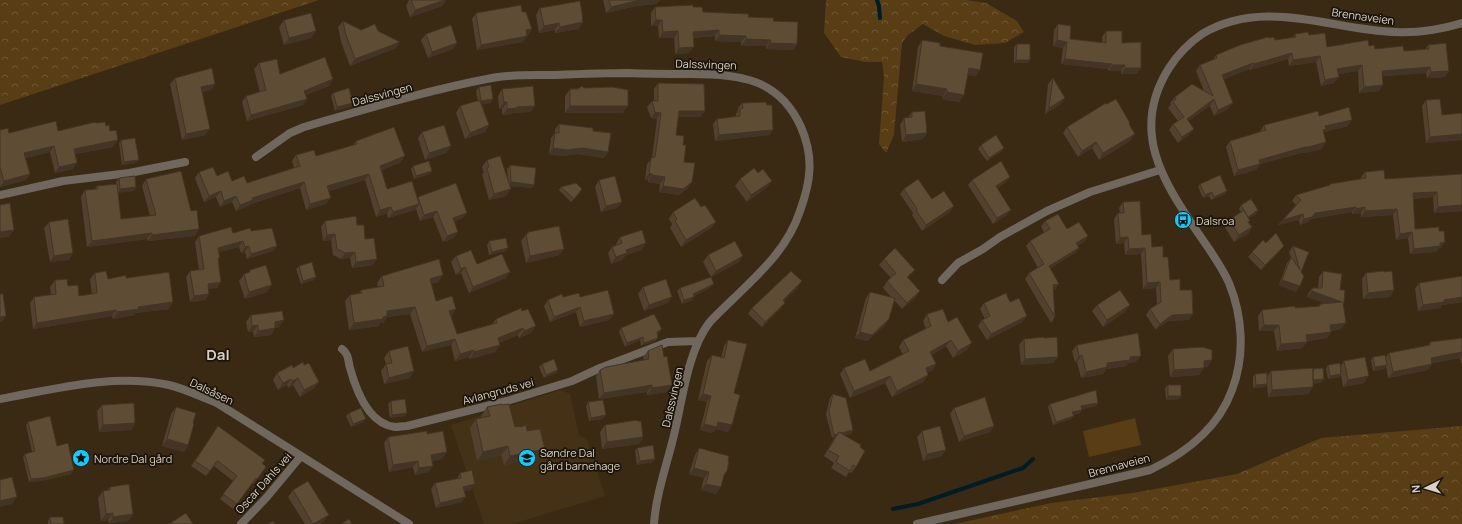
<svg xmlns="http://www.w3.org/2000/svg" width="1462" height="524" font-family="Manrope,sans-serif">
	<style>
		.built { fill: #453115 }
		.forest { fill: url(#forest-crowns) }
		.green { fill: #583d15 }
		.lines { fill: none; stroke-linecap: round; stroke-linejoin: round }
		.stream { stroke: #001c27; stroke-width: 4 }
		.minor { stroke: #70685e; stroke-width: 8 }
		.tertiary { stroke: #70685e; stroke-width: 8 }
		.wall { fill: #51412e }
		.shaded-wall { fill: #423525 }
		.building { fill: #5e4c35; stroke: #423525 }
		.labels { text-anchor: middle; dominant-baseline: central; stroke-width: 3.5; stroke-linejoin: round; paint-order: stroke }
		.street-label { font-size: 11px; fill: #dad0c3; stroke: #1b140a }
		.poi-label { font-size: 11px; fill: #dad0c3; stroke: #1b140a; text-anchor: start }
		.district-label { font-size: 15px; font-weight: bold; fill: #dad0c3; stroke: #1b140a }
	</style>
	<defs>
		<pattern id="forest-crowns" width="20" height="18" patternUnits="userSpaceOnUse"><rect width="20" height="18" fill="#583d15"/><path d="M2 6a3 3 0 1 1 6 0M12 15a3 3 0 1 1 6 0" fill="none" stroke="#6f5835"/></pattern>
	</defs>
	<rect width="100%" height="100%" fill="#3a2a13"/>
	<path class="built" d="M 561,390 L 570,394 L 579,435 L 587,440 L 605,496 L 512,524 L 484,524 L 451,425 Z"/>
	<path class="forest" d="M 0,0 L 319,0 L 0,105 Z
		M 826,0 L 966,0 L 986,3 L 1017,21 L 1024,32 L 1005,43 L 975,45 L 944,36 L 923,24 L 908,35 L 902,43 L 894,135 L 886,153 L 879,144 L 884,77 L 882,62 L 865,62 L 841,57 L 824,33 Z
		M 1462,426 L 1462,524 L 954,524 L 1051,503 L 1133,493 L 1237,474 L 1321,438 Z"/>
	<path class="green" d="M 1135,418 L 1141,445 L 1089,457 L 1083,431 Z"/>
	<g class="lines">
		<path class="stream" d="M 877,0 L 879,6 L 880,18
			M 893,509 L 918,504 L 1023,468 L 1033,459"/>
		<path class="minor" d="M 256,157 L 290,133 L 304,127 C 366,109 428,90 492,78 C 512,74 534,75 555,75 C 579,74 604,73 628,73 C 649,74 670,74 691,74 C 739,74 779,78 801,127 C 814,157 811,181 800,211 C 788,248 760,273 733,299 C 725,307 716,315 709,323 C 687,352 682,404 673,439 C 666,467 656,495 654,524
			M 0,195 L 63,181 L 129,173 L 185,162
			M 942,280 L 958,263 L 983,249 L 1000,237 L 1047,211 L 1090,192 L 1160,170
			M 342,349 C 349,354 348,361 350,368 C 356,390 369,424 395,427 C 399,427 403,426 407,426 L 507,401 L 572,381 L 600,368 L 668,342 L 698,341
			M 241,524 L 266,498 L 301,456"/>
		<path class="tertiary" d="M 0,399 C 55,389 113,373 169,385 C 186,389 201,397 217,403 L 409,524
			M 917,524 L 1150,470 C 1186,453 1218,429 1232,390 C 1245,356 1243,317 1229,283 C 1221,265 1209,249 1198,233 C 1162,180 1130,130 1169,68 C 1178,54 1189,43 1202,34 C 1259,0 1319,25 1381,31 C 1408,34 1436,31 1462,23"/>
	</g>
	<path class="wall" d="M 409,0 L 446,0 L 442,6 L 410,17 L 406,6 Z
		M 603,0 L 660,0 L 657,4 L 636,6 L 606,13 Z
		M 655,7 L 693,7 L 703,12 L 748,17 L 773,21 L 797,44 L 793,50 L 766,49 L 766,46 L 741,46 L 741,42 L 715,41 L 715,36 L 693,38 L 689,53 L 675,54 L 674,38 L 659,38 L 658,26 L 651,26 L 651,13 Z
		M 540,8 L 583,19 L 582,20 L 583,22 L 578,29 L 555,33 L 555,30 L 539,33 L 536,15 Z
		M 522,12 L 532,29 L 523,42 L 477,50 L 472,19 L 476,13 Z
		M 284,20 L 316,31 L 311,38 L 284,45 L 279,27 Z
		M 343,21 L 361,30 L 378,31 L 396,48 L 350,66 L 341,42 L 338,27 Z
		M 1058,24 L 1070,39 L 1102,43 L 1102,37 L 1106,31 L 1122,43 L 1137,74 L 1121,74 L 1121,71 L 1108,71 L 1108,69 L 1061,64 L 1063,48 L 1053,46 L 1054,30 Z
		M 426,34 L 453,49 L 428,58 L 421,40 Z
		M 1295,34 L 1309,35 L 1327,47 L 1369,46 L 1375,49 L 1404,51 L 1425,49 L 1428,45 L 1445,77 L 1427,78 L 1426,73 L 1382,76 L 1379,91 L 1359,93 L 1358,71 L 1338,74 L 1334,83 L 1321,86 L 1316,62 L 1289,66 L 1288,59 L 1250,70 L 1249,69 L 1224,79 L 1228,109 L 1214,116 L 1210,106 L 1188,121 L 1189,135 L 1178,143 L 1169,130 L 1173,124 L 1178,121 L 1168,108 L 1171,104 L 1170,103 L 1175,97 L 1204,91 L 1196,71 L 1200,65 L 1213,60 L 1216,55 L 1269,38 L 1275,40 L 1293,37 Z
		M 922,40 L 940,46 L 976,76 L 968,75 L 964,95 L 959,102 L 942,99 L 943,96 L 912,91 L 918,47 Z
		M 1017,44 L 1030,60 L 1027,63 L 1014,63 L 1014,47 Z
		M 259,63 L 280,74 L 333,79 L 329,86 L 305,95 L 307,99 L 303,105 L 247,121 L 242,102 L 246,96 L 260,92 L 254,69 Z
		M 175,78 L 215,84 L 211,90 L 202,92 L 205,135 L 182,140 L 170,84 Z
		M 1053,78 L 1061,104 L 1045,114 L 1048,84 Z
		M 658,83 L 705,111 L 700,117 L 679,117 L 676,135 L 683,145 L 684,162 L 688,188 L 679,195 L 659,192 L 660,184 L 648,182 L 648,180 L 645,180 L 647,164 L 652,158 L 657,119 L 651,118 L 647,107 L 652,101 L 654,101 L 654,89 Z
		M 479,87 L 491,103 L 482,104 L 489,125 L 485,132 L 465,139 L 456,113 L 460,106 L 478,101 L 476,91 Z
		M 584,88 L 623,113 L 565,113 L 565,96 L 570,89 Z
		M 502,89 L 535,106 L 530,112 L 513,113 L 512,114 L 502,115 L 502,109 L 499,109 L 498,96 Z
		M 333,93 L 353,103 L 351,106 L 335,111 L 331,96 Z
		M 1426,100 L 1442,115 L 1462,113 L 1462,140 L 1426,143 L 1422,106 Z
		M 742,103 L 767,105 L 773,130 L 769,135 L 715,141 L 713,124 L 717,119 L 736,116 L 736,114 L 738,110 L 738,108 Z
		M 1107,104 L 1130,123 L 1129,125 L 1130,141 L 1099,160 L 1092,148 L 1078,157 L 1063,133 L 1067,127 Z
		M 912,112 L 927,133 L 923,139 L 902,142 L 900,125 L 904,118 L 908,118 Z
		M 1319,116 L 1348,126 L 1324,132 L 1322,149 L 1305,153 L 1301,153 L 1260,164 L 1256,170 L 1234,176 L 1226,147 L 1230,141 L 1260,132 L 1260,131 L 1264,125 Z
		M 96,123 L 106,126 L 113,147 L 75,154 L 73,169 L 55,173 L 50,152 L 25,158 L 30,174 L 26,180 L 0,187 L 0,130 L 9,133 L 58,131 Z
		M 559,124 L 593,131 L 608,152 L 604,158 L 578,154 L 563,156 L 549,154 L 551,138 L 555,133 L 555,129 Z
		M 422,132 L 451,146 L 446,153 L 425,160 L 418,138 Z
		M 121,140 L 136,163 L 122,165 L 119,143 Z
		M 356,141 L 400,163 L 381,170 L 387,189 L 417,198 L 418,197 L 463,218 L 455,221 L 454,238 L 443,242 L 433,217 L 420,221 L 416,209 L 415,210 L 388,218 L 387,213 L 376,217 L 365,180 L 329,191 L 326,204 L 306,210 L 300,188 L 251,204 L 249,206 L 236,211 L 232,202 L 220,207 L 216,197 L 204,202 L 195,178 L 199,172 L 217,176 L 232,181 L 247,183 L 294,168 L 292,161 L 296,155 L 316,156 L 353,145 Z
		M 981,145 L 1004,148 L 1002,151 L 987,161 L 978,149 Z
		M 487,160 L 508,181 L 507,169 L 510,165 L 534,185 L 532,188 L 510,186 L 506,196 L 489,200 L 482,174 L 484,173 L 482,167 Z
		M 413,166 L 432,171 L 429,174 L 414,179 L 411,169 Z
		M 1365,172 L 1385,179 L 1462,174 L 1462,211 L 1434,213 L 1433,197 L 1413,199 L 1415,229 L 1441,248 L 1439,248 L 1436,252 L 1410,254 L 1408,238 L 1396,240 L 1393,215 L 1361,217 L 1361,213 L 1352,214 L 1352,212 L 1311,219 L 1308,222 L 1300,225 L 1299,220 L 1278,225 L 1296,205 L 1292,201 L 1296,195 L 1329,186 L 1330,184 L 1361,179 L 1361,177 Z
		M 758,173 L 772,181 L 767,187 L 747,202 L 735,186 L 740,179 Z
		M 1010,177 L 1006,182 L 997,188 L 1007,215 L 993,224 L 968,185 L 972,180 Z
		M 119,178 L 136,187 L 134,191 L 118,192 L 121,219 L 150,216 L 142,186 L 146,179 L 195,236 L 148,241 L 147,239 L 87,247 L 81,197 L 85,190 L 95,189 L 97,186 L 116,184 L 116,182 Z
		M 599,180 L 622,202 L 617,208 L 601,212 L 595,187 Z
		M 1200,184 L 1227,191 L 1225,194 L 1211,200 L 1209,196 L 1203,198 L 1198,187 Z
		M 561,187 L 580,193 L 571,202 L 559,190 Z
		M 904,189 L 950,212 L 922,231 L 912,215 L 913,213 L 900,194 Z
		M 1123,202 L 1142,235 L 1152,247 L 1163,257 L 1170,280 L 1180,290 L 1189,320 L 1168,321 L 1156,329 L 1155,329 L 1146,315 L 1150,309 L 1157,304 L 1156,288 L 1143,289 L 1141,254 L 1125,255 L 1124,243 L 1116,244 L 1114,219 L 1118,213 L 1120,213 L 1119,208 Z
		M 1241,205 L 1258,210 L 1256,214 L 1249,218 L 1249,223 L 1252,227 L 1248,234 L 1234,242 L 1224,226 L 1229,220 L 1241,212 L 1239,209 Z
		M 701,207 L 716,222 L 711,228 L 681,247 L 670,228 L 672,224 L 669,219 L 673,212 Z
		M 325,221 L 357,225 L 365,239 L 373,265 L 352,268 L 350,258 L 341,259 L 333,255 L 331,240 L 323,241 L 321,227 Z
		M 1045,221 L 1067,229 L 1088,236 L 1084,242 L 1077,246 L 1079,248 L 1075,253 L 1050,268 L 1055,290 L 1053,290 L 1055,317 L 1051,323 L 1025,279 L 1029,273 L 1038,268 L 1026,246 L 1030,241 L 1044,233 L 1041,226 Z
		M 49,222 L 69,260 L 50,262 L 44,228 Z
		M 251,231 L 277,246 L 273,251 L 247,259 L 245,252 L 241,253 L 239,247 L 219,252 L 217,288 L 208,289 L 209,294 L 205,300 L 190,302 L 186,277 L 190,271 L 199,270 L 195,242 L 199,236 Z
		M 528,232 L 564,249 L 559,255 L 526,263 L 521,241 Z
		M 620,237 L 642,250 L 626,255 L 622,260 L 611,264 L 608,253 L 612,247 L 616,245 L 616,244 Z
		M 489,241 L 506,251 L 489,255 L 487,245 Z
		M 1266,243 L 1280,251 L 1261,270 L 1248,257 L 1252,252 Z
		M 1293,246 L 1301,272 L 1296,292 L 1279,285 L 1287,263 L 1291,258 L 1289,252 Z
		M 708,255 L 739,262 L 711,277 L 703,262 Z
		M 456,256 L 477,264 L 506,278 L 469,293 L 461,273 L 456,275 L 451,262 Z
		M 884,259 L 910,276 L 908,278 L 920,291 L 915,298 L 902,309 L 894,300 L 889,319 L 884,326 L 867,341 L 855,338 L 866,298 L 870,292 L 891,297 L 883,288 L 887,281 L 891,278 L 879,265 Z
		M 299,266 L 314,280 L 301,284 L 296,269 Z
		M 250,270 L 267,292 L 245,299 L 239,281 L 244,274 L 248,273 Z
		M 1323,271 L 1340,290 L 1344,303 L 1343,304 L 1341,329 L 1331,331 L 1331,332 L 1327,338 L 1307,341 L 1302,348 L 1277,351 L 1274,331 L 1259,331 L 1258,316 L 1262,310 L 1319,306 L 1320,304 L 1325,303 L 1307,297 L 1308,294 L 1312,288 L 1318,288 L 1319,277 Z
		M 1384,272 L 1394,290 L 1390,297 L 1363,299 L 1362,279 L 1366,273 Z
		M 95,273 L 108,279 L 126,278 L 169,309 L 135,313 L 134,315 L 113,319 L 112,316 L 33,329 L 30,303 L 34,297 L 51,295 L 50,287 L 55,280 L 68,286 L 79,296 L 92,294 L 90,279 Z
		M 443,275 L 438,282 L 431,284 L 436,301 L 456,309 L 451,316 L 457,334 L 492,324 L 496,319 L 521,308 L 531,333 L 519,338 L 518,335 L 499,343 L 500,345 L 495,352 L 470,359 L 469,357 L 455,361 L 451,345 L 422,352 L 410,314 L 387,317 L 383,323 L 380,323 L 379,326 L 349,330 L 345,301 L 350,295 L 359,293 L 361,290 L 378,287 L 377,283 L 382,276 Z
		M 1462,276 L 1462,302 L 1442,305 L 1440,308 L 1418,311 L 1415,289 L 1419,283 Z
		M 643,287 L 668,303 L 644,311 L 638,294 Z
		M 711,287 L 694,296 L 692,300 L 682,304 L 677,291 L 680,288 Z
		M 798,287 L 784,301 L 781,308 L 762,327 L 748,314 L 752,308 Z
		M 563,297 L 580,297 L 614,314 L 609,320 L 580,327 L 576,312 L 550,322 L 544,306 L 548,300 Z
		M 1010,302 L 1027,316 L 1022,322 L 987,340 L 978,326 L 982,320 L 985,319 L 980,309 L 984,303 Z
		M 1097,305 L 1125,312 L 1103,327 L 1092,311 Z
		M 927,314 L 948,322 L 967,350 L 953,358 L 946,346 L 932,355 L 936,364 L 932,371 L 927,372 L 928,375 L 923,382 L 892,397 L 885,383 L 850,398 L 840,374 L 844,368 L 870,371 L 903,355 L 899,347 L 903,340 L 926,329 L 923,321 Z
		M 251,315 L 284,320 L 279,327 L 275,328 L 271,335 L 254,337 L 253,332 L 248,332 L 246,322 Z
		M 621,328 L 662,329 L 657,334 L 658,338 L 655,341 L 641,346 L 640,340 L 625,347 L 619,332 Z
		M 1044,338 L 1058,357 L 1053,363 L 1021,365 L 1019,345 L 1024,339 Z
		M 1462,338 L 1462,363 L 1461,364 L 1460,358 L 1432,363 L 1428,370 L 1388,378 L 1386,366 L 1384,369 L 1373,371 L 1371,360 L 1373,357 L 1385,358 L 1389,353 L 1428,345 L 1430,342 Z
		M 728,340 L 734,393 L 728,432 L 716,429 L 712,433 L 700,430 L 707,402 L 698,400 L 707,361 L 712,355 L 721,357 L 724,346 Z
		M 1077,345 L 1136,362 L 1128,363 L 1126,366 L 1106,369 L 1103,374 L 1081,378 L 1077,362 L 1075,362 L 1072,351 Z
		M 1173,349 L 1208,367 L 1204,367 L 1199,375 L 1170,377 L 1168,356 Z
		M 389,351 L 410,378 L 384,384 L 381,371 L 386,364 L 384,358 Z
		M 648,351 L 667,392 L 647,395 L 647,392 L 599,399 L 596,376 L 600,370 L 644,360 L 643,357 Z
		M 1344,361 L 1364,383 L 1343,387 L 1341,375 L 1339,377 L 1328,379 L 1326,369 L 1328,365 L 1340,367 Z
		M 542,364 L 556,373 L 544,378 L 539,367 Z
		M 304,365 L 319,382 L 314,388 L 300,397 L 293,385 L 288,388 L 287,385 L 278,390 L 273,380 L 277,373 L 293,368 Z
		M 1313,369 L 1321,383 L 1313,383 L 1313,387 L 1308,394 L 1268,397 L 1267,384 L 1265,387 L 1253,388 L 1253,377 L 1255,374 L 1267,377 L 1271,371 Z
		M 1168,385 L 1181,396 L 1179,399 L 1166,400 L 1165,388 Z
		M 833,394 L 853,430 L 851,434 L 844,435 L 860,447 L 856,467 L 851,473 L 849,472 L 846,477 L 831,468 L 834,463 L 824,456 L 835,437 L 832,438 L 826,414 L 830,398 Z
		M 391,401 L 405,416 L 390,418 L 388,404 Z
		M 588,402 L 603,419 L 589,421 L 586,406 Z
		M 1098,403 L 1096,406 L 1082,409 L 1082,410 L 1080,413 L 1073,415 L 1071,419 L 1053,425 L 1048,407 L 1050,404 Z
		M 102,405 L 135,423 L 131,430 L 99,432 L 97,411 Z
		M 502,405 L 515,427 L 520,427 L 527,431 L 545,449 L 538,458 L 504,465 L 501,455 L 477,461 L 470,428 L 476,419 L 482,418 L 481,416 L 487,407 Z
		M 176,407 L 193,423 L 188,445 L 184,452 L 162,446 L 171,414 Z
		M 954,408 L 994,426 L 990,432 L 959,442 L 950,414 Z
		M 349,413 L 363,422 L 351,427 L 346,416 Z
		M 28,422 L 71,474 L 41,481 L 29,482 L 23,457 L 25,454 L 32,452 L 26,425 Z
		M 605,425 L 643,437 L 639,444 L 602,449 L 600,432 Z
		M 218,426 L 266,467 L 253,484 L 252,483 L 233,509 L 220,499 L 233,481 L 214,466 L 213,467 L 206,476 L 191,466 Z
		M 922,431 L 946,450 L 941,456 L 923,461 L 917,437 Z
		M 427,434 L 442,459 L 432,461 L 433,466 L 428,472 L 415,475 L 413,467 L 389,472 L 384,443 L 388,437 Z
		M 637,448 L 655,459 L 653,462 L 637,465 L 635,451 Z
		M 699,448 L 728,460 L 724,475 L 716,494 L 701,490 L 704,478 L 689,474 L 695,455 Z
		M 460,473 L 471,490 L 465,491 L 462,502 L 436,508 L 431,489 L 435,483 L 457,479 Z
		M 110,487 L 133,514 L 128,521 L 109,523 L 108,520 L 101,521 L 98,498 L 103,491 L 107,490 Z
		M 293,490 L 324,521 L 320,524 L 305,524 L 288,497 Z
		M 50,517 L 64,524 L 48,524 L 48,521 Z"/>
	<path class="shaded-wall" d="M 445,0 L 446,0 L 442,6 L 410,17 L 415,10 Z
		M 640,0 L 660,0 L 657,4 L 636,6 L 606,13 L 611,7 Z
		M 583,19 L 581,23 L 583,22 L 578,29 L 555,33 L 560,27 Z
		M 656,20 L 662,20 L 658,26 L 651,26 Z
		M 559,23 L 555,30 L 539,33 L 544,26 Z
		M 532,29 L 528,35 L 522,36 L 526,30 Z
		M 719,30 L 715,36 L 688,38 L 693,32 Z
		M 316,31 L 311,38 L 284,45 L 289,38 Z
		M 678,31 L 674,38 L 659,38 L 663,32 Z
		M 719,35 L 746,36 L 741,42 L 715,41 Z
		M 527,36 L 523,42 L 477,50 L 481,45 Z
		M 746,39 L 771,40 L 766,46 L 741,46 Z
		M 1057,40 L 1067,42 L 1063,48 L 1053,46 Z
		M 400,42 L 396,48 L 350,66 L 355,59 Z
		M 457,43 L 453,49 L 428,58 L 432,52 Z
		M 770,43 L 797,44 L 793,50 L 766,49 Z
		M 694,47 L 689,53 L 675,54 L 679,48 Z
		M 1292,53 L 1288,59 L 1250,70 L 1254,64 Z
		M 1320,56 L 1316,62 L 1289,66 L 1293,60 Z
		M 1065,59 L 1112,64 L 1108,69 L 1061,64 Z
		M 1016,60 L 1030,60 L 1027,63 L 1014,63 Z
		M 1253,63 L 1249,69 L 1218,82 L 1222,75 Z
		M 1113,65 L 1125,65 L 1121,71 L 1108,71 Z
		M 1362,65 L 1358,71 L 1333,75 L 1337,69 Z
		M 1430,67 L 1426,73 L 1378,77 L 1382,71 Z
		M 969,68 L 980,70 L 976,76 L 964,74 Z
		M 1125,68 L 1141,68 L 1137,74 L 1121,74 Z
		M 1449,71 L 1445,77 L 1427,78 L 1431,72 Z
		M 1339,77 L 1334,83 L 1321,86 L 1325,80 Z
		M 333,79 L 329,86 L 299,97 L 304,91 Z
		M 215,84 L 211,90 L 196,94 L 201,87 Z
		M 916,84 L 947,89 L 943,96 L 912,91 Z
		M 1383,85 L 1379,91 L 1359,93 L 1364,87 Z
		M 947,92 L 964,95 L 959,102 L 942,99 Z
		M 1065,98 L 1061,104 L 1045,114 L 1049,108 Z
		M 307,99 L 303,105 L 247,121 L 251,115 Z
		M 493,99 L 491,103 L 479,105 L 481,101 Z
		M 1214,99 L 1210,106 L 1183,125 L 1187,119 Z
		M 504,102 L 507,102 L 502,109 L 499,109 Z
		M 353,103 L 351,106 L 335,111 L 337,107 Z
		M 1233,103 L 1228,109 L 1214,116 L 1218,110 Z
		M 535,106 L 530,112 L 513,113 L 512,114 L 502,115 L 507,109 L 517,107 Z
		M 570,106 L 628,106 L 623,113 L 565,113 Z
		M 679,111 L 705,111 L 700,117 L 675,117 Z
		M 655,112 L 661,113 L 657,119 L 651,118 Z
		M 1352,120 L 1348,126 L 1324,132 L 1321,136 L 1319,136 L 1325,126 Z
		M 489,125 L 485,132 L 465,139 L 470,133 Z
		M 210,129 L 205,135 L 182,140 L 186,134 Z
		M 1194,129 L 1189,135 L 1178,143 L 1182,137 Z
		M 773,130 L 769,135 L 715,141 L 719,135 Z
		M 927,133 L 923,139 L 902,142 L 906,135 Z
		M 1135,134 L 1130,141 L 1099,160 L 1103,153 Z
		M 1462,134 L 1462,140 L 1426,143 L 1430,137 Z
		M 118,140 L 113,147 L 70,155 L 74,149 Z
		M 1096,142 L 1092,148 L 1078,157 L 1082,151 Z
		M 1326,142 L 1322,149 L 1305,153 L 1301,153 L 1260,164 L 1256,170 L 1234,176 L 1238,170 L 1259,160 L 1305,147 Z
		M 54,146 L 50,152 L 20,160 L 24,153 Z
		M 451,146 L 446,153 L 425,160 L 429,153 Z
		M 553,148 L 582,148 L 608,152 L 604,158 L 578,154 L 563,156 L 549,154 Z
		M 1004,148 L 1002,151 L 987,161 L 989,158 Z
		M 405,156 L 400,163 L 375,172 L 380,166 Z
		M 139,160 L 136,163 L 122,165 L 124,162 Z
		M 77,163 L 73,169 L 55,173 L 59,167 Z
		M 432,171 L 429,174 L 414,179 L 416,176 Z
		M 649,173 L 652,174 L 648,180 L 645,180 Z
		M 30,174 L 26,180 L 0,187 L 4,181 Z
		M 369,174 L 365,180 L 323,193 L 327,186 Z
		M 652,175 L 665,177 L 660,184 L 648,182 Z
		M 1010,177 L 1006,182 L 992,192 L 996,186 Z
		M 772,181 L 767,187 L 747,202 L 751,195 Z
		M 304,182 L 300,188 L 251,204 L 249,206 L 236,211 L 240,205 L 252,198 Z
		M 511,182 L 534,185 L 532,188 L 509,186 Z
		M 692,182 L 688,188 L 679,195 L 659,192 L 663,186 Z
		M 136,187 L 134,191 L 118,193 L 120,189 Z
		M 511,189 L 506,196 L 489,200 L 494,194 Z
		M 221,191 L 216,197 L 204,202 L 209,196 Z
		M 1227,191 L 1225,194 L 1211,200 L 1214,197 Z
		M 1212,192 L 1209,196 L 1203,198 L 1205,195 Z
		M 1437,192 L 1433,197 L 1409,199 L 1413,193 Z
		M 236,196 L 232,202 L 220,207 L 224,201 Z
		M 331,198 L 326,204 L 306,210 L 310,204 Z
		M 622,202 L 617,208 L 601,212 L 606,206 Z
		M 419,204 L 415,210 L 388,218 L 393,212 Z
		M 1462,205 L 1462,211 L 1434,213 L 1438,207 Z
		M 954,206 L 950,212 L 922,231 L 926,225 Z
		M 391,207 L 387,213 L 376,217 L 380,210 Z
		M 1356,207 L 1352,212 L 1311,219 L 1308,222 L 1300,225 L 1304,219 L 1315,213 Z
		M 1365,207 L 1361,213 L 1352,214 L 1356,209 Z
		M 1397,209 L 1393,215 L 1361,217 L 1365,211 Z
		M 1011,210 L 1007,215 L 993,224 L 997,218 Z
		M 1258,210 L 1256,214 L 1246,220 L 1248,217 Z
		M 437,211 L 433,217 L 420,221 L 424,215 Z
		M 467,213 L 463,218 L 449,223 L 453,218 Z
		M 1303,214 L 1299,220 L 1278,225 L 1283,220 Z
		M 716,222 L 711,228 L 681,247 L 686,240 Z
		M 1252,227 L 1248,234 L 1234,242 L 1239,235 Z
		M 199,229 L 195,236 L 148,241 L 152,235 Z
		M 14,230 L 9,237 L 0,238 L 0,232 Z
		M 458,232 L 454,238 L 443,242 L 447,236 Z
		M 1412,232 L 1408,238 L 1396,240 L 1400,234 Z
		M 152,233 L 147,239 L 87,247 L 92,241 Z
		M 335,234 L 331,240 L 323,241 L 327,235 Z
		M 1088,236 L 1084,242 L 1072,249 L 1076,243 Z
		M 1128,237 L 1124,243 L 1116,244 L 1120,238 Z
		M 243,241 L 239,247 L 214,254 L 218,248 Z
		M 1445,242 L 1441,248 L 1439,248 L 1436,252 L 1410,254 L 1414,249 L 1440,243 Z
		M 646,243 L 642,250 L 626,255 L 622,260 L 611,264 L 616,257 L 626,250 Z
		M 249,246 L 245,252 L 241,253 L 245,247 Z
		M 277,246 L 273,251 L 247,259 L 251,254 Z
		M 1284,246 L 1280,251 L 1261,270 L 1265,265 Z
		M 508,248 L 506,251 L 489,255 L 492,252 Z
		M 1079,248 L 1075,253 L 1045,272 L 1049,266 Z
		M 1145,248 L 1141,254 L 1125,255 L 1129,249 Z
		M 564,249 L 559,255 L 526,263 L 530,256 Z
		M 355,252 L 350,258 L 341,259 L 345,253 Z
		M 73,253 L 69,260 L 50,262 L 54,256 Z
		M 743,256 L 739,262 L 711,277 L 716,271 Z
		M 377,259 L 373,265 L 352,268 L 356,262 Z
		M 465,267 L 461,273 L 456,275 L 461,269 Z
		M 915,270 L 910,276 L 902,283 L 907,277 Z
		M 510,272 L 506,278 L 469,293 L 473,287 Z
		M 443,275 L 438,282 L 425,285 L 430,279 Z
		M 316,277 L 314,280 L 301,284 L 303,281 Z
		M 1282,280 L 1300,286 L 1296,292 L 1279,285 Z
		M 802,281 L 798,287 L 779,306 L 783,300 Z
		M 221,282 L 217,288 L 204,290 L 208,284 Z
		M 1160,282 L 1156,288 L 1143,289 L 1147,283 Z
		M 714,284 L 711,287 L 691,297 L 693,294 Z
		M 1059,284 L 1055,290 L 1049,290 L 1053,285 Z
		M 272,285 L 267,292 L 245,299 L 249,292 Z
		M 1394,290 L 1390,297 L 1363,299 L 1368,293 Z
		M 920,291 L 915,298 L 902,309 L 907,303 Z
		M 1312,291 L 1342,302 L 1338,308 L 1307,297 Z
		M 209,294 L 205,300 L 190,302 L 194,296 Z
		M 672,297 L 668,303 L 644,311 L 649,305 Z
		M 694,297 L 692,300 L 682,304 L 684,300 Z
		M 1462,297 L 1462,302 L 1442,305 L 1440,308 L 1418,311 L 1423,305 L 1444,300 Z
		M 173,302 L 169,309 L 135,313 L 134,315 L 113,319 L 117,312 L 138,307 Z
		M 785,303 L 781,308 L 762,327 L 765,322 Z
		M 1130,305 L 1125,312 L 1103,327 L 1107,320 Z
		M 415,307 L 410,314 L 387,317 L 383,323 L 380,323 L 379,326 L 349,330 L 354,323 L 387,311 Z
		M 580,307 L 576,312 L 550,322 L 554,317 Z
		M 456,309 L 451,316 L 445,318 L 449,311 Z
		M 116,310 L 112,316 L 33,329 L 37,323 Z
		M 614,314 L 609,320 L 580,327 L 584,321 Z
		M 1193,314 L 1189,320 L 1168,321 L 1156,329 L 1160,324 L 1172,315 Z
		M 6,316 L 2,322 L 0,322 L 0,317 Z
		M 1027,316 L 1022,322 L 987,340 L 991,334 Z
		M 889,319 L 884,326 L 867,341 L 855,338 L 860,332 Z
		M 284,320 L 279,327 L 270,329 L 275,322 Z
		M 1346,323 L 1341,329 L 1326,331 L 1330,325 Z
		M 258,325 L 253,332 L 248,332 L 252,326 Z
		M 1264,325 L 1279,325 L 1274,331 L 1259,331 Z
		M 536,326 L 531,333 L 519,338 L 524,331 Z
		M 275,328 L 271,335 L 254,337 L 258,331 Z
		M 523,328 L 518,335 L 493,345 L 498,338 Z
		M 662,329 L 659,332 L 654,335 L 657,332 Z
		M 1331,332 L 1327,338 L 1302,341 L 1306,335 Z
		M 643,337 L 640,340 L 625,347 L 627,343 Z
		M 658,338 L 655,341 L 641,346 L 644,343 Z
		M 455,339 L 451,345 L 422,352 L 427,346 Z
		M 951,340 L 946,346 L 926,359 L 930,352 Z
		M 1307,342 L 1302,348 L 1277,351 L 1281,344 Z
		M 972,343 L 967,350 L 953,358 L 958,351 Z
		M 500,345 L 495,352 L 470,359 L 474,352 Z
		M 474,350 L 469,357 L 455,361 L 460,354 Z
		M 1462,352 L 1462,355 L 1460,358 L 1427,364 L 1431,358 Z
		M 1082,355 L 1077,362 L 1075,362 L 1079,356 Z
		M 1141,356 L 1136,362 L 1128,363 L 1126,366 L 1106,369 L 1103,374 L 1081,378 L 1086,372 L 1107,363 L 1130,357 Z
		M 1058,357 L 1053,363 L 1021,365 L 1025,359 Z
		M 1212,360 L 1208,367 L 1199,367 L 1204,361 Z
		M 936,364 L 932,371 L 921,374 L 926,368 Z
		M 1432,364 L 1428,370 L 1388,378 L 1393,372 Z
		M 1387,365 L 1384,369 L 1373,371 L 1375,367 Z
		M 1204,368 L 1199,375 L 1170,377 L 1174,370 Z
		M 558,370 L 556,373 L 544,378 L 546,375 Z
		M 414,371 L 410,378 L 384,384 L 389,378 Z
		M 1341,374 L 1339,377 L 1328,379 L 1330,376 Z
		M 928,375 L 923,382 L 892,397 L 897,391 Z
		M 890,376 L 885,383 L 850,398 L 854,391 Z
		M 1369,376 L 1364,383 L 1343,387 L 1348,380 Z
		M 298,378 L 293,385 L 288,388 L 293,381 Z
		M 291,379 L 287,385 L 278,390 L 283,383 Z
		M 1324,379 L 1321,383 L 1309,384 L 1312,380 Z
		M 319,382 L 314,388 L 300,397 L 304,390 Z
		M 1267,384 L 1265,387 L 1253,388 L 1256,385 Z
		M 652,385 L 647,392 L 599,399 L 604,393 Z
		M 672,385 L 667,392 L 647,395 L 652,388 Z
		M 1313,387 L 1308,394 L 1268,397 L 1272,390 Z
		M 703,394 L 711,396 L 707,402 L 698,400 Z
		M 1168,396 L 1181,396 L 1179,399 L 1166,400 Z
		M 1098,403 L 1096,406 L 1079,410 L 1081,406 Z
		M 1082,410 L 1080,413 L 1070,415 L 1072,412 Z
		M 407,413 L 405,416 L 390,418 L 392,415 Z
		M 606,415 L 603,419 L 589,421 L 591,418 Z
		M 1074,416 L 1071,419 L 1053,425 L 1056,422 Z
		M 366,419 L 363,422 L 351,427 L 353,424 Z
		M 718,422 L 732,425 L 728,432 L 716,429 L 712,433 L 700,430 L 704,424 Z
		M 135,423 L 131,430 L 99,432 L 103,425 Z
		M 994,426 L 990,432 L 959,442 L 964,436 Z
		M 853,430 L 851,434 L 836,437 L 838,434 Z
		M 838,434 L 835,437 L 832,438 L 834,435 Z
		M 643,437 L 639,444 L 602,449 L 607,442 Z
		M 167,439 L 188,445 L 184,452 L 162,446 Z
		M 508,446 L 501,455 L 477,461 L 483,452 Z
		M 545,449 L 538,458 L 504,465 L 510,456 Z
		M 946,450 L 941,456 L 923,461 L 927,454 Z
		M 447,452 L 442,459 L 426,462 L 431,455 Z
		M 655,459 L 653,462 L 637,465 L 640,461 Z
		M 418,461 L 413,467 L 389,472 L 393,465 Z
		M 433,466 L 428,472 L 415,475 L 419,468 Z
		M 694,468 L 709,472 L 704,478 L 689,474 Z
		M 74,470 L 71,474 L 41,481 L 29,482 L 31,479 Z
		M 475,484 L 471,490 L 459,492 L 463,487 Z
		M 706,484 L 721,487 L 716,494 L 701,490 Z
		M 17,497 L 12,504 L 0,507 L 0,501 Z
		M 466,497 L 462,502 L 436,508 L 440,503 Z
		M 113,513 L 108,520 L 101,521 L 106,514 Z
		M 133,514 L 128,521 L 109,523 L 113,517 Z
		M 329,515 L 324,521 L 320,524 L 313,524 Z"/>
	<path class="building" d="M 411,0 L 445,0 L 415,10 Z
		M 609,0 L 640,0 L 611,7 Z
		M 580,1 L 583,19 L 582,19 L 583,22 L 560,27 L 559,23 L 544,26 L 540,8 Z
		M 521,5 L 522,12 L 526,12 L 532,29 L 526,30 L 527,36 L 481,45 L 476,13 Z
		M 693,5 L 693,7 L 702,7 L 703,12 L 749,14 L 748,17 L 774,18 L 773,21 L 798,22 L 797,44 L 770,43 L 771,40 L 746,39 L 746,36 L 719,35 L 719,30 L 693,32 L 694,47 L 679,48 L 678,31 L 663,32 L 662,20 L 656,20 L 655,7 Z
		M 311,13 L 316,31 L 289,38 L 284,20 Z
		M 343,21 L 361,30 L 375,24 L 378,31 L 400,42 L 355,59 L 346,35 Z
		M 1058,24 L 1071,26 L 1070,39 L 1106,43 L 1106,31 L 1122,31 L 1122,43 L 1141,42 L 1141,68 L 1125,68 L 1125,65 L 1113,65 L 1112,64 L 1065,59 L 1067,42 L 1057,40 Z
		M 451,25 L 457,43 L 432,52 L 426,34 Z
		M 1308,32 L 1309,35 L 1325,33 L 1327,47 L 1368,40 L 1369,46 L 1374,45 L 1375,49 L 1403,46 L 1404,51 L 1429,49 L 1428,45 L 1446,43 L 1449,71 L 1431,72 L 1430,67 L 1382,71 L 1383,85 L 1364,87 L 1362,65 L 1337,69 L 1339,77 L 1325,80 L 1320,56 L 1293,60 L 1292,53 L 1254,64 L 1253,63 L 1222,75 L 1233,103 L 1218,110 L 1214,99 L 1187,119 L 1194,129 L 1182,137 L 1173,124 L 1184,117 L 1173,102 L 1176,99 L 1175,97 L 1192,84 L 1213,96 L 1200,65 L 1217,58 L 1216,55 L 1240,45 L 1268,37 L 1269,38 L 1274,37 L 1275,40 L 1296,37 L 1295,34 Z
		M 922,40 L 940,43 L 940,46 L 983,53 L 980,70 L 969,68 L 964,95 L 947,92 L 947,89 L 916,84 Z
		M 1017,44 L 1030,44 L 1030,60 L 1016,60 Z
		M 325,57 L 333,79 L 304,91 L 307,99 L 251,115 L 246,96 L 266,90 L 259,63 L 277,59 L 280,74 Z
		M 212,68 L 215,84 L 201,87 L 210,129 L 186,134 L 175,78 Z
		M 1053,78 L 1065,98 L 1049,108 Z
		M 658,83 L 704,84 L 705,111 L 679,111 L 676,135 L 684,136 L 683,145 L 686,145 L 684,162 L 695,163 L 692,182 L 683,189 L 663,186 L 665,177 L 652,175 L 652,174 L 649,173 L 651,158 L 655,157 L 661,113 L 655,112 L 652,101 L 658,101 Z
		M 491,85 L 493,99 L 481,101 L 479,87 Z
		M 533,86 L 535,106 L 517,107 L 517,108 L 507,109 L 507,102 L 504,102 L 502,89 Z
		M 582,86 L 584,88 L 613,87 L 628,90 L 628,106 L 570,106 L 570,89 L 578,89 Z
		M 349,88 L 353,103 L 337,107 L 333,93 Z
		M 1116,99 L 1130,123 L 1129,124 L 1135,134 L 1103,153 L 1096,142 L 1082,151 L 1067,127 L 1106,103 L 1107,104 Z
		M 1440,99 L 1442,115 L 1462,113 L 1462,134 L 1430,137 L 1426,100 Z
		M 476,101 L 480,101 L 489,125 L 470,133 L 460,106 Z
		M 766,102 L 767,105 L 772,105 L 773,130 L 719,135 L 717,119 L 740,116 L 740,109 L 743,108 L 742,103 Z
		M 1349,107 L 1352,120 L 1325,126 L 1326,129 L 1323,130 L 1326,142 L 1309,147 L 1305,147 L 1259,160 L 1260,164 L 1238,170 L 1230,141 L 1266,130 L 1264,125 L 1318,111 L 1319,116 Z
		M 925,111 L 927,133 L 906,135 L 904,118 L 912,117 L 912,112 Z
		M 56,121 L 58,131 L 95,122 L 96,123 L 105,122 L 106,126 L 109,125 L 110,131 L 116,130 L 118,140 L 74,149 L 77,163 L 59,167 L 54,146 L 24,153 L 30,174 L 4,181 L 0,167 L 0,130 L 8,128 L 9,133 Z
		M 559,124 L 593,128 L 593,131 L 611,133 L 608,152 L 582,148 L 568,150 L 553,148 L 555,133 L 559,133 Z
		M 444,125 L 451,146 L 429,153 L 422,132 Z
		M 394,127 L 405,156 L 380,166 L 387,189 L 412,181 L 419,204 L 393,212 L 391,207 L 380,210 L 369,174 L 327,186 L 331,198 L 310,204 L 304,182 L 252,198 L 253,200 L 240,205 L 236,196 L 224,201 L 221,191 L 209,196 L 199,172 L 213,167 L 217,176 L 228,171 L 232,181 L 244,176 L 247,183 L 300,166 L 296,155 L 314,150 L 316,156 L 357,144 L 356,141 Z
		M 996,135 L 1004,148 L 989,158 L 981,145 Z
		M 135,138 L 139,160 L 124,162 L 121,140 Z
		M 500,156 L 511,189 L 494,194 L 487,168 L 489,167 L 487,160 Z
		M 429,161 L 432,171 L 416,176 L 413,166 Z
		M 1001,161 L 1010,177 L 996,186 L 1011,210 L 997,218 L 972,180 Z
		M 510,165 L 536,168 L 534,185 L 511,182 Z
		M 754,168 L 758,173 L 763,169 L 772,181 L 751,195 L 740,179 Z
		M 1384,170 L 1385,179 L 1462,174 L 1462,205 L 1438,207 L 1437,192 L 1413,193 L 1415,229 L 1439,227 L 1439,231 L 1444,231 L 1445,242 L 1440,243 L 1440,246 L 1414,249 L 1412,232 L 1400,234 L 1397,209 L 1365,211 L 1365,207 L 1356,209 L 1356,207 L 1315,213 L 1312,217 L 1304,219 L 1303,214 L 1283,220 L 1301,200 L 1296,195 L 1330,185 L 1330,184 L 1366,178 L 1365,172 Z
		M 181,171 L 191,211 L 197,210 L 199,229 L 152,235 L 152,233 L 92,241 L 85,190 L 98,189 L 97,186 L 117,184 L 121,219 L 156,215 L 146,179 Z
		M 1220,175 L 1227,191 L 1214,197 L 1212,192 L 1205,195 L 1200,184 Z
		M 135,176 L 136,187 L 120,189 L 119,178 Z
		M 615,176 L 622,202 L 606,206 L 599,180 Z
		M 918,179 L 932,199 L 944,191 L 954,206 L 926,225 L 916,210 L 917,209 L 904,189 Z
		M 456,183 L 467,213 L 453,218 L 458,232 L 447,236 L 437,211 L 424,215 L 418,197 Z
		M 576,183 L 582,189 L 574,199 L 561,187 Z
		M 695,198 L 701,207 L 705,205 L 716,222 L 686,240 L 675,221 L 677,219 L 673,212 Z
		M 1251,199 L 1258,210 L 1248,217 L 1241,205 Z
		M 1140,201 L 1142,235 L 1151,234 L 1152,247 L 1163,246 L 1163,257 L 1168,257 L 1170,280 L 1180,279 L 1180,290 L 1192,290 L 1193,314 L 1172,315 L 1160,324 L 1159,323 L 1150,309 L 1161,302 L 1160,282 L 1147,283 L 1145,248 L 1129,249 L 1128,237 L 1120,238 L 1118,213 L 1124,213 L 1123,202 Z
		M 10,203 L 14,230 L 0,232 L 0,205 Z
		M 1244,210 L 1250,221 L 1248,222 L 1252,227 L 1239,235 L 1229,220 Z
		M 1058,214 L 1067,229 L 1079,222 L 1088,236 L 1076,243 L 1079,248 L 1049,266 L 1059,284 L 1053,285 L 1055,317 L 1029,273 L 1044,264 L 1030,241 L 1050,229 L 1045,221 Z
		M 356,216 L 357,225 L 364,225 L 365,239 L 374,238 L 377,259 L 356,262 L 355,252 L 345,253 L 337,249 L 335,234 L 327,235 L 325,221 Z
		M 68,219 L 73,253 L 54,256 L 49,222 Z
		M 559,226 L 564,249 L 530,256 L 526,234 L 528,234 L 528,232 Z
		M 231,227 L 233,233 L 250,228 L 251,231 L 272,228 L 277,246 L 251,254 L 249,246 L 245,247 L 243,241 L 218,248 L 220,258 L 218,258 L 221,282 L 208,284 L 209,294 L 194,296 L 190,271 L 204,269 L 199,236 Z
		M 642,230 L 646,243 L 626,250 L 627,253 L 616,257 L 612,247 L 622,243 L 620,237 Z
		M 1276,233 L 1284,246 L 1265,265 L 1252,252 L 1263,240 L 1266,243 Z
		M 506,238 L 508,248 L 492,252 L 489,241 Z
		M 735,241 L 743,256 L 716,271 L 708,255 Z
		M 1293,246 L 1309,252 L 1301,272 L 1304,276 L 1300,286 L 1282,280 L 1291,257 L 1300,270 Z
		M 895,248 L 915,270 L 907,277 L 920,291 L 907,303 L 887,281 L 896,273 L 884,259 Z
		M 471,250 L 477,264 L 502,254 L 510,272 L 473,287 L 465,267 L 461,269 L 456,256 Z
		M 439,259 L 443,275 L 430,279 L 436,301 L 452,296 L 456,309 L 449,311 L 457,334 L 497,323 L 496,319 L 521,308 L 522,311 L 528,309 L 536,326 L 524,331 L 523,328 L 498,338 L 500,345 L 474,352 L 474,350 L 460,354 L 455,339 L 427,346 L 415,307 L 387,311 L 387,316 L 383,317 L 383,319 L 354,323 L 350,295 L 362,293 L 361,290 L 384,286 L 382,276 Z
		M 312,262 L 316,277 L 303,281 L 299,266 Z
		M 266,265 L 272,285 L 249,292 L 244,274 L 250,272 L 250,270 Z
		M 106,271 L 108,279 L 126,275 L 126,278 L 169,272 L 173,302 L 138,307 L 139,309 L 117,312 L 116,310 L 37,323 L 34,297 L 56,294 L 55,280 L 67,279 L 68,286 L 78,285 L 79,296 L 97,293 L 95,273 Z
		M 791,271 L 802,281 L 783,300 L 785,303 L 765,322 L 752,308 Z
		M 1323,271 L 1342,274 L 1340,290 L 1345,290 L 1344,303 L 1343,302 L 1346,323 L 1330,325 L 1331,332 L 1306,335 L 1307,342 L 1281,344 L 1279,325 L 1264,325 L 1262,310 L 1295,306 L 1295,308 L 1320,306 L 1320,304 L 1342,302 L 1312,291 L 1312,288 L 1322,288 Z
		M 1383,271 L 1384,272 L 1392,271 L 1394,290 L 1368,293 L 1366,273 Z
		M 1462,276 L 1462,297 L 1444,300 L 1444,302 L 1423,305 L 1419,283 Z
		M 711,277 L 714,284 L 693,294 L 694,297 L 684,300 L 680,288 Z
		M 666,279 L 672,297 L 649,305 L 643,287 Z
		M 608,290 L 614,314 L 584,321 L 580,307 L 554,317 L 548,300 L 562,294 L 563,297 L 579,293 L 580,297 Z
		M 1120,290 L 1130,305 L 1107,320 L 1097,305 Z
		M 870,292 L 895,298 L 889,319 L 872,335 L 860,332 Z
		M 1006,293 L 1010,302 L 1019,298 L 1027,316 L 991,334 L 982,320 L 990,316 L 984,303 Z
		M 0,294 L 3,294 L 6,316 L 0,317 Z
		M 943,309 L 948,322 L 957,317 L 972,343 L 958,351 L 951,340 L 930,352 L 936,364 L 926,368 L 928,375 L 897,391 L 890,376 L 854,391 L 844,368 L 865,359 L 870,371 L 909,351 L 903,340 L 931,326 L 927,314 Z
		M 282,311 L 284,320 L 275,322 L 275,328 L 258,331 L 258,325 L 252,326 L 251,315 Z
		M 654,314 L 662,329 L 657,332 L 658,338 L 644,343 L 643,337 L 627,343 L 621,328 Z
		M 1138,333 L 1141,356 L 1130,357 L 1130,360 L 1107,363 L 1107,367 L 1086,372 L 1082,355 L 1079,356 L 1077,345 Z
		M 1044,337 L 1044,338 L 1057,337 L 1058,357 L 1025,359 L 1024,339 Z
		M 1462,338 L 1462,352 L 1431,358 L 1432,364 L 1393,372 L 1389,353 L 1430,345 L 1430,342 Z
		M 728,340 L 747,344 L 734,393 L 740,395 L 732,425 L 718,422 L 717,427 L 704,424 L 711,396 L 703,394 L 712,355 L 724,358 Z
		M 662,345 L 664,357 L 667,356 L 672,385 L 652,388 L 652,385 L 604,393 L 600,370 L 606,367 L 649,359 L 648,351 Z
		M 408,346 L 414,371 L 389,378 L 386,364 L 392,363 L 389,351 Z
		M 1203,347 L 1212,350 L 1212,360 L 1204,361 L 1204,368 L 1174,370 L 1173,349 Z
		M 1385,355 L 1387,365 L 1375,367 L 1373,357 Z
		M 1365,357 L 1369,376 L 1348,380 L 1344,361 Z
		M 554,359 L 558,370 L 546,375 L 542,364 Z
		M 303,362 L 304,365 L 309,363 L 319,382 L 304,390 L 298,378 L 293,381 L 291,379 L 283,383 L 277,373 L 292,365 L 293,368 Z
		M 1340,363 L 1341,374 L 1330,376 L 1328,365 Z
		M 1313,368 L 1313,387 L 1272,390 L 1271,371 Z
		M 1323,368 L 1324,379 L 1313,380 L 1313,369 Z
		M 1267,373 L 1267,384 L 1256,385 L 1255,374 Z
		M 1168,385 L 1181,385 L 1181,396 L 1168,396 Z
		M 1096,390 L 1098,403 L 1081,406 L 1082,410 L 1072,412 L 1074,416 L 1056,422 L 1050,404 Z
		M 833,394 L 846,398 L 853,430 L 841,433 L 839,432 L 838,434 L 834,435 L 829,411 Z
		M 985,397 L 994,426 L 964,436 L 954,408 Z
		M 405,399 L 407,413 L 392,415 L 391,401 Z
		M 603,400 L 606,415 L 591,418 L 588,402 Z
		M 134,403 L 135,423 L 103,425 L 102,405 Z
		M 502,404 L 502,405 L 509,404 L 515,427 L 520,426 L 520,427 L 526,425 L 527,431 L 540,429 L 545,449 L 510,456 L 508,446 L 483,452 L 476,419 L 490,416 L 487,407 Z
		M 176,407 L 196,413 L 193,423 L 194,424 L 188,445 L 167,439 Z
		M 361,408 L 366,419 L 353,424 L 349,413 Z
		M 50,416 L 57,446 L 68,443 L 74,470 L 43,478 L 31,479 L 25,454 L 35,451 L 28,422 Z
		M 637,420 L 637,421 L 641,421 L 643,437 L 607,442 L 605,425 Z
		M 218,426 L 265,460 L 262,463 L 266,467 L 257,479 L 256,478 L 237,504 L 223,494 L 237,476 L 218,461 L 216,462 L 210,471 L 195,461 Z
		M 940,426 L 946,450 L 927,454 L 922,431 Z
		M 427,431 L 427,434 L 443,431 L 447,452 L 431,455 L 433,466 L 419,468 L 418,461 L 393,465 L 388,437 Z
		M 839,432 L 861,445 L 860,447 L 865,451 L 856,467 L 853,465 L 850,471 L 836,462 L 839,456 L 828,450 Z
		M 653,445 L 655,459 L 640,461 L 637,448 Z
		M 699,448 L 729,456 L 728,460 L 729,462 L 727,471 L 724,475 L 721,487 L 706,484 L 709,472 L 694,468 Z
		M 472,470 L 475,484 L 463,487 L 466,497 L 440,503 L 435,483 L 461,478 L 460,473 Z
		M 12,477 L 17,497 L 0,501 L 0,480 Z
		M 308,481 L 329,515 L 313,524 L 293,490 Z
		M 129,484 L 133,514 L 113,517 L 113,513 L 106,514 L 103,491 L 110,490 L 110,487 Z
		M 186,513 L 193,524 L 169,524 Z
		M 50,517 L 63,517 L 64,524 L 51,524 Z
		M 349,519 L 352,524 L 341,524 Z
		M 273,521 L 275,524 L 268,524 Z"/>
	<defs>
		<symbol id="bus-disc" viewBox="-11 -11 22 22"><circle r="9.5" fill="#12cafb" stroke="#1b140a"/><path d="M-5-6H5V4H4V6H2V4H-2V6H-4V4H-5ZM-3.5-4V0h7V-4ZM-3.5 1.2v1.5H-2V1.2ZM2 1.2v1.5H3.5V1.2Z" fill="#111"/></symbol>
		<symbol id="sight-disc" viewBox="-11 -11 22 22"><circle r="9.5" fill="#12cafb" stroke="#1b140a"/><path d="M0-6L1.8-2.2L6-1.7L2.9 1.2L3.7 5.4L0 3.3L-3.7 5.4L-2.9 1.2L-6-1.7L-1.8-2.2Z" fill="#111"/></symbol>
		<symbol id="school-disc" viewBox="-11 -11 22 22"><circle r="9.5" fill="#12cafb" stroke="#1b140a"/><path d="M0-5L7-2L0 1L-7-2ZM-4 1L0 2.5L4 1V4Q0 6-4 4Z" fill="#111"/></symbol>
	</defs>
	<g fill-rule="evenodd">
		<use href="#bus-disc" x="1173" y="210" width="20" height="20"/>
		<use href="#sight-disc" x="71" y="448" width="20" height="20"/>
		<use href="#school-disc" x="517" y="448" width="20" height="20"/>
	</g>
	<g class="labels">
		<g class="street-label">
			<text transform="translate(1363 16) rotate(8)">Brennaveien</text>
			<text transform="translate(706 64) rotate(2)">Dalssvingen</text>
			<text transform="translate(382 94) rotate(-15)">Dalssvingen</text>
			<text transform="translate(212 391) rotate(25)">Dalsåsen</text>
			<text transform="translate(498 391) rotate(-15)">Avlangruds vei</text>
			<text transform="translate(672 397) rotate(-77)">Dalssvingen</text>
			<text transform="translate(1119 465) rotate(-15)">Brennaveien</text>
			<text transform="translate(263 483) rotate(-48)">Oscar Dahls vei</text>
		</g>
		<g class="poi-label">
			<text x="1196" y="220">Dalsroa</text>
			<text x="540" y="452">Søndre Dal<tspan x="540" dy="13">gård barnehage</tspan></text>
			<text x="94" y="458">Nordre Dal gård</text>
		</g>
		<g class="district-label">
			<text x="218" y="354">Dal</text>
		</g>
	</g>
	<g transform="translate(1426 488) rotate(265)" stroke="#1b140a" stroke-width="3" paint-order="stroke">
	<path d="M0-3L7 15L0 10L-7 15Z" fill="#dad0c3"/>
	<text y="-6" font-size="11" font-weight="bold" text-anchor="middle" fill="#dad0c3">N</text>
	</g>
</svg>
